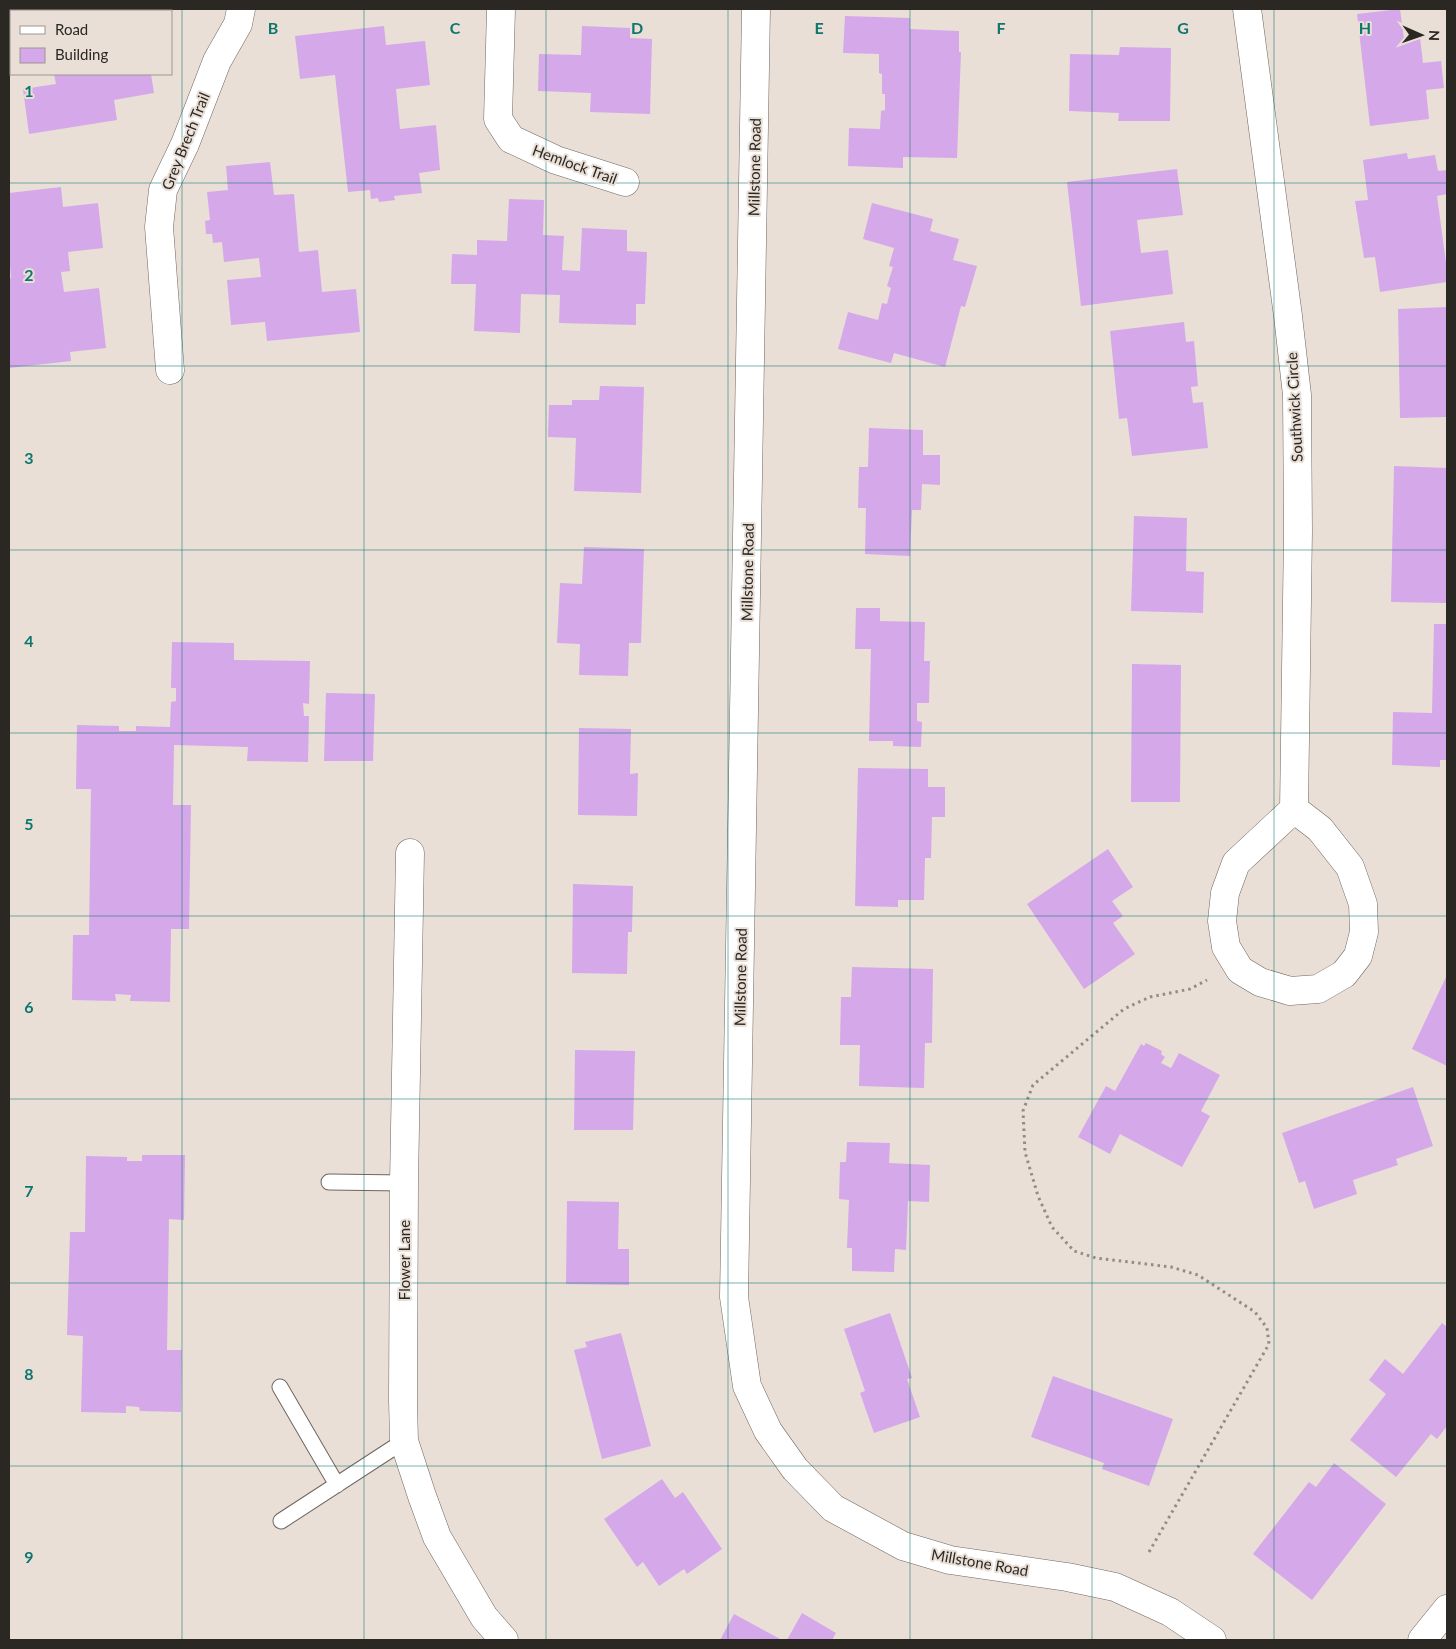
<svg xmlns="http://www.w3.org/2000/svg" width="1456" height="1649" font-family="Lato,sans-serif">
	<style>
		.building { fill: #d5a8ea }
		.lines { fill: none; stroke-linecap: round; stroke-linejoin: round }
		.service-casing { stroke: #6f665f; stroke-width: 17 }
		.minor-casing { stroke: #6f665f; stroke-width: 29 }
		.path { stroke: #938c86; stroke-width: 3; stroke-dasharray: 2.5 4; stroke-linecap: butt }
		.service { stroke: #fff; stroke-width: 15 }
		.minor { stroke: #fff; stroke-width: 28 }
		.grid { fill: none; stroke: #0f766e; stroke-width: 1; stroke-opacity: 0.55 }
		.labels { text-anchor: middle; dominant-baseline: central; stroke-width: 4; stroke-linejoin: round; paint-order: stroke }
		.street-label { font-size: 15px; fill: #2b2824; stroke: #e9dfd7 }
		.grid-label { font-size: 16px; text-anchor: middle; font-weight: bold; fill: #0f766e; stroke: #e9dfd7; stroke-width: 4; stroke-linejoin: round; paint-order: stroke }
	</style>
	<rect width="100%" height="100%" fill="#e9dfd7"/>
	<path class="building" d="M 1400,9 L 1404,39 L 1420,38 L 1423,63 L 1441,61 L 1444,88 L 1426,90 L 1429,119 L 1370,126 L 1357,14 Z
		M 845,16 L 910,18 L 910,29 L 959,31 L 959,52 L 961,52 L 957,158 L 903,157 L 903,168 L 848,166 L 849,128 L 880,129 L 881,111 L 885,110 L 885,94 L 882,94 L 882,74 L 879,73 L 879,54 L 843,53 Z
		M 384,26 L 386,45 L 425,41 L 430,85 L 396,89 L 400,129 L 436,125 L 440,170 L 419,173 L 422,193 L 394,196 L 395,200 L 379,202 L 378,198 L 371,199 L 370,190 L 348,192 L 335,75 L 300,79 L 295,36 Z
		M 582,26 L 630,28 L 630,38 L 652,39 L 650,114 L 590,112 L 591,93 L 538,91 L 539,54 L 581,55 Z
		M 1120,47 L 1171,48 L 1170,121 L 1118,121 L 1119,113 L 1069,111 L 1070,54 L 1119,55 Z
		M 54,74 L 151,74 L 154,93 L 114,100 L 117,120 L 29,134 L 23,89 L 56,84 Z
		M 1407,153 L 1408,159 L 1435,155 L 1438,171 L 1447,170 L 1447,194 L 1437,196 L 1447,270 L 1447,282 L 1380,292 L 1375,257 L 1364,258 L 1355,201 L 1368,200 L 1363,160 Z
		M 270,162 L 274,195 L 294,194 L 299,252 L 318,250 L 322,292 L 356,289 L 360,332 L 267,341 L 265,322 L 231,325 L 227,280 L 261,277 L 259,258 L 224,262 L 222,242 L 213,243 L 212,234 L 206,234 L 205,221 L 210,220 L 207,192 L 228,190 L 226,166 Z
		M 1177,169 L 1183,215 L 1137,220 L 1141,253 L 1168,250 L 1173,294 L 1081,306 L 1067,182 Z
		M 61,187 L 63,207 L 98,203 L 103,248 L 68,252 L 70,271 L 61,272 L 64,292 L 99,288 L 106,348 L 70,352 L 71,361 L 9,368 L 9,278 L 11,278 L 9,251 L 9,193 Z
		M 509,199 L 544,200 L 543,235 L 564,236 L 562,270 L 580,271 L 582,228 L 627,230 L 627,251 L 647,252 L 645,304 L 636,304 L 636,325 L 559,323 L 560,295 L 521,294 L 520,333 L 474,331 L 476,284 L 451,284 L 452,254 L 477,255 L 477,240 L 507,241 Z
		M 872,203 L 933,219 L 930,231 L 959,239 L 953,260 L 977,266 L 965,307 L 961,306 L 945,367 L 894,353 L 891,363 L 838,349 L 848,312 L 878,320 L 882,303 L 887,304 L 891,288 L 887,286 L 893,267 L 889,266 L 894,248 L 863,239 Z
		M 1447,307 L 1447,417 L 1400,418 L 1398,309 Z
		M 1184,322 L 1186,342 L 1194,341 L 1198,386 L 1191,387 L 1193,403 L 1203,402 L 1208,448 L 1132,456 L 1127,418 L 1119,419 L 1110,331 Z
		M 600,386 L 644,387 L 641,493 L 574,491 L 576,438 L 548,437 L 549,405 L 572,405 L 572,400 L 599,400 Z
		M 869,428 L 923,430 L 923,455 L 940,455 L 940,485 L 922,484 L 921,510 L 912,510 L 910,556 L 865,554 L 866,508 L 858,508 L 859,467 L 868,467 Z
		M 1394,466 L 1447,468 L 1447,603 L 1391,602 Z
		M 1134,516 L 1187,518 L 1186,571 L 1204,572 L 1203,613 L 1131,611 Z
		M 584,547 L 644,549 L 641,643 L 629,643 L 628,676 L 579,675 L 580,644 L 557,643 L 560,583 L 582,584 Z
		M 856,608 L 880,608 L 880,621 L 925,622 L 924,661 L 930,661 L 929,703 L 917,703 L 917,721 L 922,722 L 921,747 L 893,746 L 893,741 L 869,741 L 871,649 L 855,649 Z
		M 1434,624 L 1447,624 L 1447,760 L 1440,760 L 1440,767 L 1392,765 L 1393,712 L 1432,713 Z
		M 172,642 L 234,643 L 234,660 L 310,661 L 309,704 L 303,703 L 304,716 L 309,716 L 308,762 L 247,761 L 248,747 L 174,745 L 173,805 L 191,805 L 189,929 L 171,929 L 170,1002 L 130,1001 L 131,995 L 115,994 L 116,1001 L 72,1000 L 73,935 L 89,935 L 91,789 L 76,789 L 77,725 L 119,726 L 119,731 L 136,731 L 136,726 L 170,727 L 171,702 L 176,701 L 176,688 L 171,688 Z
		M 1132,664 L 1181,665 L 1180,802 L 1131,802 Z
		M 326,693 L 375,694 L 373,761 L 324,761 Z
		M 579,728 L 631,729 L 630,774 L 638,773 L 637,816 L 578,815 Z
		M 858,768 L 928,769 L 928,787 L 945,787 L 945,817 L 932,817 L 931,858 L 925,858 L 924,900 L 898,900 L 898,907 L 855,906 Z
		M 1108,849 L 1133,887 L 1112,901 L 1123,916 L 1113,923 L 1135,954 L 1084,989 L 1027,904 Z
		M 573,884 L 633,886 L 632,932 L 628,932 L 627,974 L 572,973 Z
		M 852,967 L 933,969 L 932,1043 L 925,1043 L 924,1088 L 859,1086 L 860,1045 L 840,1045 L 841,997 L 851,997 Z
		M 1447,975 L 1447,1066 L 1412,1049 Z
		M 1146,1043 L 1162,1051 L 1161,1054 L 1165,1057 L 1161,1063 L 1171,1068 L 1179,1053 L 1220,1075 L 1201,1111 L 1210,1116 L 1182,1167 L 1120,1134 L 1110,1154 L 1078,1137 L 1106,1086 L 1115,1091 L 1141,1044 L 1144,1046 Z
		M 575,1050 L 635,1051 L 633,1130 L 574,1130 Z
		M 1413,1087 L 1433,1146 L 1396,1159 L 1398,1165 L 1353,1180 L 1357,1194 L 1314,1209 L 1305,1181 L 1299,1183 L 1282,1133 Z
		M 847,1142 L 890,1143 L 889,1163 L 930,1165 L 929,1202 L 908,1201 L 906,1250 L 895,1249 L 894,1272 L 852,1271 L 852,1248 L 847,1248 L 849,1200 L 839,1199 L 840,1162 L 846,1162 Z
		M 142,1155 L 185,1155 L 184,1220 L 169,1219 L 167,1350 L 182,1350 L 181,1412 L 140,1411 L 139,1407 L 126,1406 L 126,1413 L 81,1412 L 83,1336 L 67,1335 L 70,1232 L 85,1232 L 86,1156 L 127,1157 L 127,1161 L 142,1161 Z
		M 567,1201 L 619,1202 L 618,1249 L 629,1249 L 629,1285 L 566,1284 Z
		M 890,1313 L 912,1378 L 907,1379 L 920,1417 L 874,1433 L 860,1393 L 865,1391 L 844,1329 Z
		M 1442,1323 L 1447,1327 L 1447,1426 L 1437,1439 L 1431,1434 L 1396,1477 L 1350,1440 L 1386,1394 L 1369,1380 L 1385,1359 L 1403,1374 Z
		M 621,1333 L 651,1446 L 602,1459 L 574,1350 L 587,1347 L 585,1342 Z
		M 1053,1376 L 1173,1419 L 1149,1486 L 1102,1469 L 1104,1463 L 1031,1437 Z
		M 1334,1463 L 1386,1504 L 1312,1600 L 1253,1554 L 1309,1482 L 1316,1487 Z
		M 662,1479 L 675,1498 L 683,1492 L 722,1549 L 687,1574 L 684,1569 L 659,1586 L 643,1562 L 637,1567 L 604,1519 Z
		M 802,1613 L 836,1633 L 832,1640 L 787,1640 Z
		M 734,1614 L 782,1640 L 720,1640 Z"/>
	<g class="lines">
		<defs>
			<path id="service" d="M 329,1182 L 404,1183
				M 280,1387 L 337,1485
				M 281,1521 L 404,1441"/>
			<path id="minor" d="M 501,9 L 498,119 L 511,139 L 556,160 L 625,182
				M 756,9 L 734,1297 L 747,1386 L 768,1431 L 795,1469 L 833,1508 L 903,1546 L 950,1560 L 1067,1577 L 1115,1587 L 1170,1612 L 1212,1640
				M 1247,9 L 1288,316 L 1297,395 L 1298,531 L 1294,809
				M 170,370 L 159,227 L 163,190 L 185,144 L 217,61 L 238,24 L 241,9
				M 1294,809 L 1320,829 L 1350,867 L 1363,904 L 1364,932 L 1358,956 L 1344,974 L 1318,989 L 1290,991 L 1260,982 L 1240,970 L 1226,947 L 1222,921 L 1225,893 L 1236,863 Z
				M 410,853 L 404,1183 L 403,1401 L 404,1441 L 422,1496 L 437,1537 L 484,1617 L 504,1640
				M 1422,1640 L 1447,1609"/>
		</defs>
		<use href="#service" class="service-casing"/>
		<use href="#minor" class="minor-casing"/>
		<path class="path" d="M 1149,1552 L 1269,1344 L 1267,1328 L 1255,1312 L 1198,1275 L 1171,1267 L 1096,1258 L 1074,1251 L 1052,1227 L 1038,1196 L 1025,1152 L 1023,1111 L 1033,1085 L 1124,1009 L 1150,997 L 1190,989 L 1207,980"/>
		<use href="#service" class="service"/>
		<use href="#minor" class="minor"/>
	</g>
	<path class="grid" d="M 182,9 L 182,1640M 364,9 L 364,1640M 546,9 L 546,1640M 728,9 L 728,1640M 910,9 L 910,1640M 1092,9 L 1092,1640M 1274,9 L 1274,1640M 9,183 L 1447,183M 9,366 L 1447,366M 9,550 L 1447,550M 9,733 L 1447,733M 9,916 L 1447,916M 9,1099 L 1447,1099M 9,1283 L 1447,1283M 9,1466 L 1447,1466"/>
	<g class="labels">
		<g class="street-label">
			<text transform="translate(185 141) rotate(-68)">Grey Brech Trail</text>
			<text transform="translate(575 164) rotate(20)">Hemlock Trail</text>
			<text transform="translate(754 167) rotate(-89)">Millstone Road</text>
			<text transform="translate(1294 407) rotate(-93)">Southwick Circle</text>
			<text transform="translate(747 572) rotate(-89)">Millstone Road</text>
			<text transform="translate(740 977) rotate(-89)">Millstone Road</text>
			<text transform="translate(404 1260) rotate(-90)">Flower Lane</text>
			<text transform="translate(980 1562) rotate(10)">Millstone Road</text>
		</g>
	</g>
	<g class="grid-label">
		<text x="273" y="34">B</text>
		<text x="455" y="34">C</text>
		<text x="637" y="34">D</text>
		<text x="819" y="34">E</text>
		<text x="1001" y="34">F</text>
		<text x="1183" y="34">G</text>
		<text x="1365" y="34">H</text>
		<text x="29" y="97">1</text>
		<text x="29" y="281">2</text>
		<text x="29" y="464">3</text>
		<text x="29" y="647">4</text>
		<text x="29" y="830">5</text>
		<text x="29" y="1013">6</text>
		<text x="29" y="1197">7</text>
		<text x="29" y="1380">8</text>
		<text x="29" y="1563">9</text>
	</g>
	<rect width="1456" height="1649" fill="none" stroke="#2b2824" stroke-width="20"/>
	<rect x="10" y="10" width="162" height="65" fill="#e9dfd7" stroke="#9d968f"/>
	<rect x="20" y="26" width="25" height="8" fill="#ffffff" stroke="#9d968f"/>
	<text x="55" y="35" font-size="15" fill="#2b2824">Road</text>
	<rect x="20" y="48" width="25" height="15" fill="#d5a8ea" stroke="#9d968f"/>
	<text x="55" y="60" font-size="15" fill="#2b2824">Building</text>
	<g transform="translate(1421 35) rotate(92)" stroke="#e9dfd7" stroke-width="4" paint-order="stroke">
	<path d="M0-4L9 19L0 12L-9 19Z" fill="#2b2824"/>
	<text y="-8" font-size="14" font-weight="bold" text-anchor="middle" fill="#2b2824">N</text>
	</g>
</svg>
